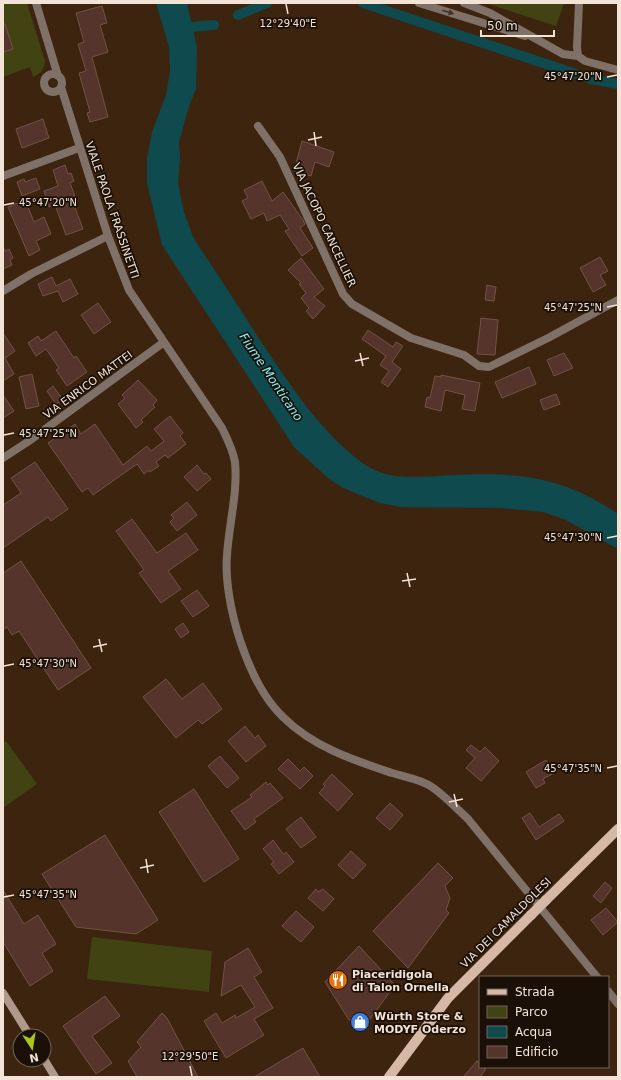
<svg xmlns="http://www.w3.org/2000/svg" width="621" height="1080" font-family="'DejaVu Sans',sans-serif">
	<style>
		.green { fill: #414313 }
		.water { fill: #0f4a4f }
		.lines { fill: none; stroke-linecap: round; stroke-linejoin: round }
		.canal { stroke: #0f4a4f; stroke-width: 10 }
		.building { fill: #55352b; stroke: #745147 }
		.minor { stroke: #7f7168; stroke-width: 8 }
		.tertiary { stroke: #7f7168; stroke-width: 8 }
		.secondary { stroke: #af998b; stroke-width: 8 }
		.primary { stroke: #d5b8a5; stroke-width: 10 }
		.primary-bridge { stroke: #d5b8a5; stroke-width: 10 }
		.oneway { fill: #3e3229 }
		.ticks { fill: none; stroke: #f3e3d6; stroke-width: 1.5 }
		.labels { text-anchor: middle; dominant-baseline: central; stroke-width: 3.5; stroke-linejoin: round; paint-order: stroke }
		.street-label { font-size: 11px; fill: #f3e3d6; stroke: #1b1007 }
		.poi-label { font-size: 11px; font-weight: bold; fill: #f3e3d6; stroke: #1b1007; text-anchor: start }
		.water-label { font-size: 12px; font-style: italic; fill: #85f3fd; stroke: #1b1007 }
		.ticks-label { font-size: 10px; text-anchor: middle; fill: #f3e3d6; stroke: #1b1007; stroke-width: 3.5; stroke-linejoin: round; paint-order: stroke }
	</style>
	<rect width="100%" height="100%" fill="#3c240e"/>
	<path class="green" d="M 3,3 L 27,3 L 45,61 C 44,70 41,73 33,77 L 30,67 L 3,77 Z
		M 485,3 L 564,3 L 556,26 Z
		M 6,741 L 37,784 L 3,808 L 3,743 Z
		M 92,937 L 212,951 L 209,992 L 87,979 Z"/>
	<path class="water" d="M 156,3 L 187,3 L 197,47 L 196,89 L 189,106 L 179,142 L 180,159 L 178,183 L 184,212 L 193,237 C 213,268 234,299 254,331 C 282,372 304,409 340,444 C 353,456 365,467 382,473 C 405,480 430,476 454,475 C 519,472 562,476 618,514 L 618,549 L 564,519 L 543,512 L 502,508 L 402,507 L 380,503 L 343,488 L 328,478 L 294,447 L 162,245 L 147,183 L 147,159 L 152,132 L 166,95 L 170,71 L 169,47 Z"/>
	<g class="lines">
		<path class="canal" d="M 363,3 L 591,79 L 618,84
			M 238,15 L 267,3
			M 180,28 L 214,25"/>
	</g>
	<path class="building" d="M 102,6 L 107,23 L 100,25 L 108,52 L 92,57 L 108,117 L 90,122 L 87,113 L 90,112 L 79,73 L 86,71 L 78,44 L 84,42 L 76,13 Z
		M 3,24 L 5,24 L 13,49 L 3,52 Z
		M 43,119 L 49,138 L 22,148 L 16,129 Z
		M 302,141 L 334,152 L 329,167 L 315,162 L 311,176 L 294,171 Z
		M 65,165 L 68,174 L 71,173 L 74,181 L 70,183 L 75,196 L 71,197 L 83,229 L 66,235 L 55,205 L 49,207 L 44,191 L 58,186 L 53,170 Z
		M 36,178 L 40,189 L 22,196 L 17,182 L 24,179 L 25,182 Z
		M 262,181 L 272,201 L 283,192 L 303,220 L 305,224 L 300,228 L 313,248 L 302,256 L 285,231 L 289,229 L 280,215 L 267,221 L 264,213 L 251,219 L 242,201 L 248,198 L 244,190 Z
		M 25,200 L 34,222 L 44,217 L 51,234 L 36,241 L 40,250 L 29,256 L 8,207 Z
		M 3,247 L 5,251 L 9,249 L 13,258 L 10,260 L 12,265 L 3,269 Z
		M 600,257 L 608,271 L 600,275 L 606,285 L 593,292 L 580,268 Z
		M 301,258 L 324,289 L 314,297 L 325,306 L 313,319 L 306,311 L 309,308 L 301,298 L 306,293 L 299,284 L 301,283 L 288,270 Z
		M 52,277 L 56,286 L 70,279 L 78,294 L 63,302 L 58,291 L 43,296 L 38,284 Z
		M 487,285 L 496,287 L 494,301 L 485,300 Z
		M 98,303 L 111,322 L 94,334 L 81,315 Z
		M 481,318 L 498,320 L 495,355 L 477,354 Z
		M 368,330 L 393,347 L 396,342 L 403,346 L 392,362 L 401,369 L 388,387 L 381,382 L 389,371 L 380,365 L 386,356 L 362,339 Z
		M 56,331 L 74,358 L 76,356 L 87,372 L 67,386 L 56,370 L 59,368 L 46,349 L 36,356 L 28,343 L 38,336 L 41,341 Z
		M 3,333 L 15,351 L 5,358 L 14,374 L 3,381 Z
		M 564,353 L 573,368 L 554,376 L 547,360 Z
		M 529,367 L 536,384 L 502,398 L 495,382 Z
		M 32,374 L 39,406 L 26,409 L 19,377 Z
		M 441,375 L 480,383 L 475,411 L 462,409 L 465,395 L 445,390 L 441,411 L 425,407 L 427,397 L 430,398 L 435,376 L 441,377 Z
		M 138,380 L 157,400 L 153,405 L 155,407 L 141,420 L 143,422 L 136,428 L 118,404 L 125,398 L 122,395 Z
		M 53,386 L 63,400 L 56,404 L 47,391 Z
		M 556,394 L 560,404 L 544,410 L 540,400 Z
		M 3,395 L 14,411 L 3,418 Z
		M 170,416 L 183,433 L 180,436 L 186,444 L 168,458 L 165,455 L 156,462 L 159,466 L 150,472 L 149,470 L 144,474 L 137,464 L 93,495 L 88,488 L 82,492 L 48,443 L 75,424 L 81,434 L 95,424 L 123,465 L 147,446 L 151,451 L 164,441 L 154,429 Z
		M 35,462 L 68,509 L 51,521 L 48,517 L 3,548 L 3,505 L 21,493 L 11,478 Z
		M 197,465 L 204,474 L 206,473 L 211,479 L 197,491 L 184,477 Z
		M 187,502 L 197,515 L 177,531 L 170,522 L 174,518 L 171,515 Z
		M 132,519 L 157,553 L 186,533 L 198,550 L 168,571 L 181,589 L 161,603 L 139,573 L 144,570 L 116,531 Z
		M 21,561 L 91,668 L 58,690 L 19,631 L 12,635 L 7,627 L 3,630 L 3,573 Z
		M 197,590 L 209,606 L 193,617 L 181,601 Z
		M 183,623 L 189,632 L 181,638 L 175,629 Z
		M 166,679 L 182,699 L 203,683 L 222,709 L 202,724 L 198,720 L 176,738 L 143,697 Z
		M 245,726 L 255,738 L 258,735 L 266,746 L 246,762 L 228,741 Z
		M 471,745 L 480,752 L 485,747 L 499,761 L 481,781 L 466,768 L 475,758 L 466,750 Z
		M 220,756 L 239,778 L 227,788 L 208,766 Z
		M 288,759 L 300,771 L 304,767 L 313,776 L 300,789 L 278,769 Z
		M 546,760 L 554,773 L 543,779 L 545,783 L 536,788 L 526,772 Z
		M 332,774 L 353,794 L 338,811 L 319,793 L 325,786 L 323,784 Z
		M 266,782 L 268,785 L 270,783 L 283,798 L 254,819 L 256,822 L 245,830 L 231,811 L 252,797 L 250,795 Z
		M 194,789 L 239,859 L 204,882 L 159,812 Z
		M 390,803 L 403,815 L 390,830 L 376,818 Z
		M 530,813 L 539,827 L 559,814 L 564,821 L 536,840 L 522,818 Z
		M 301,817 L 316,837 L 301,848 L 286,829 Z
		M 105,835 L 158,920 L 136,934 L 76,927 L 42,874 Z
		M 273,840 L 284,855 L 286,852 L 294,862 L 279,874 L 271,864 L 274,862 L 263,849 Z
		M 351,851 L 366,865 L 353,879 L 338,865 Z
		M 438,863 L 453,878 L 445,886 L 450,898 L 446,910 L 449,913 L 408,968 L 373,931 Z
		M 605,882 L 612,888 L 601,903 L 593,896 Z
		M 316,889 L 318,892 L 323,889 L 334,899 L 323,911 L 308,898 Z
		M 3,890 L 24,924 L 38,915 L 56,944 L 42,953 L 53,971 L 30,986 L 3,942 Z
		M 606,908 L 618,922 L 603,935 L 591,920 Z
		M 296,911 L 314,927 L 301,942 L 282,926 Z
		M 359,946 L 395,985 L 370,1019 L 368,1019 L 366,1022 L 360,1025 L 349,1020 L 325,982 Z
		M 248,948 L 262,972 L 254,977 L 273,1008 L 254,1019 L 264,1035 L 226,1058 L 204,1021 L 216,1013 L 222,1023 L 235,1015 L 236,1018 L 255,1007 L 241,985 L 221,996 L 225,962 Z
		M 105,996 L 120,1016 L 92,1036 L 112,1063 L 96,1074 L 63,1026 Z
		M 162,1013 L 167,1018 L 198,1077 L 137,1077 L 128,1061 L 141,1047 L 137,1042 Z
		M 303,1048 L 320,1077 L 254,1077 Z
		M 477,1061 L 480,1064 L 480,1067 L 486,1069 L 480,1077 L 463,1077 Z"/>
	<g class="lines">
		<path class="minor" d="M 419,3 L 525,36
			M 464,3 L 490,13 L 563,54 L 578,56 L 585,61 L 618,70
			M 578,56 L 577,47 L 579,3
			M 258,126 L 280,157 L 343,294 L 352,304 L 411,338 L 464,355 L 479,366 L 489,367 L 548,338 L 618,300
			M 3,176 L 79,148
			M 3,291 L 31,274 L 108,236"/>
		<path class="tertiary" d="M 36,3 L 58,76
			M44 83a9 9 0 1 1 18 0a9 9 0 1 1-18 0Z
			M 61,87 L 108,236 L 129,290 L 222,428 C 227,438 233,450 235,462 C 238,492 229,524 227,555 C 223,602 248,684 283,717 C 313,747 353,760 392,773 C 405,777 421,779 432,787 C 445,796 456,808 468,819 L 597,977
			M 3,458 L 29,441 L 164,342
			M 608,991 L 618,1004"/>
		<path class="secondary" d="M 3,993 L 30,1036
			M 44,1059 L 55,1077"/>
		<path class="primary" d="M 546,900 L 618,829
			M 389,1077 L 448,998 L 531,915"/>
		<path class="primary-bridge" d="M 531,915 L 546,900"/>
	</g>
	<defs><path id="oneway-solid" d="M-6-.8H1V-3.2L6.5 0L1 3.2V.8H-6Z"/></defs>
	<use class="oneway" href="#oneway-solid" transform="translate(448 12) rotate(17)"/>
	<path class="ticks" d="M 286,4 L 288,14M 607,77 L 617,75M 314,132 L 316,146M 308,140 L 322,137M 4,205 L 14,203M 607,307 L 617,305M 360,353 L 363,366M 355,361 L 369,358M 4,435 L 14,433M 607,538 L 617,536M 407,573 L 410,587M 402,581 L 416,579M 99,639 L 102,652M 93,647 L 107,644M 4,666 L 14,664M 607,768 L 617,766M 454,794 L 457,807M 449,802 L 463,799M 146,859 L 148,873M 140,868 L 154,865M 4,897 L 14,895M 190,1066 L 192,1076"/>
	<defs>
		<symbol id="restaurant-disc" viewBox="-11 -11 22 22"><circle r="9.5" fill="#e8710a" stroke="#1b1007"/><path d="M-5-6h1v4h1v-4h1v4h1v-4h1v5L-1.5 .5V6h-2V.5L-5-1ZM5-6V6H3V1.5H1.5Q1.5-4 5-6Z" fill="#fff"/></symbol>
		<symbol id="shop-disc" viewBox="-11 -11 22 22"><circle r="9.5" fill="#3f7fe0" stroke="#1b1007"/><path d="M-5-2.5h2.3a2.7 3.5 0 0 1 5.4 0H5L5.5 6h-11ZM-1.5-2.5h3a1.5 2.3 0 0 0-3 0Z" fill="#fff"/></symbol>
	</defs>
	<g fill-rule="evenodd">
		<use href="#restaurant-disc" x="327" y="969" width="22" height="22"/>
		<use href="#shop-disc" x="349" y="1011" width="22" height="22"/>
	</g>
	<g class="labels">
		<g class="street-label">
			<text transform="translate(112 210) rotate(71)">VIALE PAOLA FRASSINETTI</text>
			<text transform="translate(324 225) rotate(65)">VIA JACOPO CANCELLIER</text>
			<text transform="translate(88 385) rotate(-36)">VIA ENRICO MATTEI</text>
			<text transform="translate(506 923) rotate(-45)">VIA DEI CAMALDOLESI</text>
		</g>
		<g class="poi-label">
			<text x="352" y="974">Piaceridigola<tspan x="352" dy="13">di Talon Ornella</tspan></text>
			<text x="374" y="1016">Würth Store &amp;<tspan x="374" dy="13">MODYF Oderzo</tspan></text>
		</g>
		<g class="water-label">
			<text transform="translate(271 377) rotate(56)">Fiume Monticano</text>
		</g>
	</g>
	<g class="ticks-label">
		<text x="288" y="27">12°29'40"E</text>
		<text x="573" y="80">45°47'20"N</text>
		<text x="48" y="206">45°47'20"N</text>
		<text x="573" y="311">45°47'25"N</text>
		<text x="48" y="437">45°47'25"N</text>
		<text x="573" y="541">45°47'30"N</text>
		<text x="48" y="667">45°47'30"N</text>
		<text x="573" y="772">45°47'35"N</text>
		<text x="48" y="898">45°47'35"N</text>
		<text x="190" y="1060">12°29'50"E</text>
	</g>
	<rect width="621" height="1080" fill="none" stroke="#f3e3d6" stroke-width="8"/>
	<rect x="479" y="976" width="130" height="92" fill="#1b1007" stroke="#71645a"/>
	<rect x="487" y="989" width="20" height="6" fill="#d5b8a5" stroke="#71645a"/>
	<text x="515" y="996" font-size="12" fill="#f3e3d6">Strada</text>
	<rect x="487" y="1006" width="20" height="12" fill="#414313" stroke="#71645a"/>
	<text x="515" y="1016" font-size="12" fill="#f3e3d6">Parco</text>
	<rect x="487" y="1026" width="20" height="12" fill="#0f4a4f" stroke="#71645a"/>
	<text x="515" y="1036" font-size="12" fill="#f3e3d6">Acqua</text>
	<rect x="487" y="1046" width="20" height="12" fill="#55352b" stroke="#71645a"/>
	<text x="515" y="1056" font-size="12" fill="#f3e3d6">Edificio</text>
	<g transform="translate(32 1048) rotate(168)"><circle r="19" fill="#1b1007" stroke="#71645a"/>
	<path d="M0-3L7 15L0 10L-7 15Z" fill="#aac717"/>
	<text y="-6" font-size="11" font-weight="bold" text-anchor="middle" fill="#f3e3d6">N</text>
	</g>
	<path d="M481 30v6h73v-6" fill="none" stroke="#f3e3d6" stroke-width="2"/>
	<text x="487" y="30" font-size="12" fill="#f3e3d6" stroke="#1b1007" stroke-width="3" paint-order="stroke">50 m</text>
</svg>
